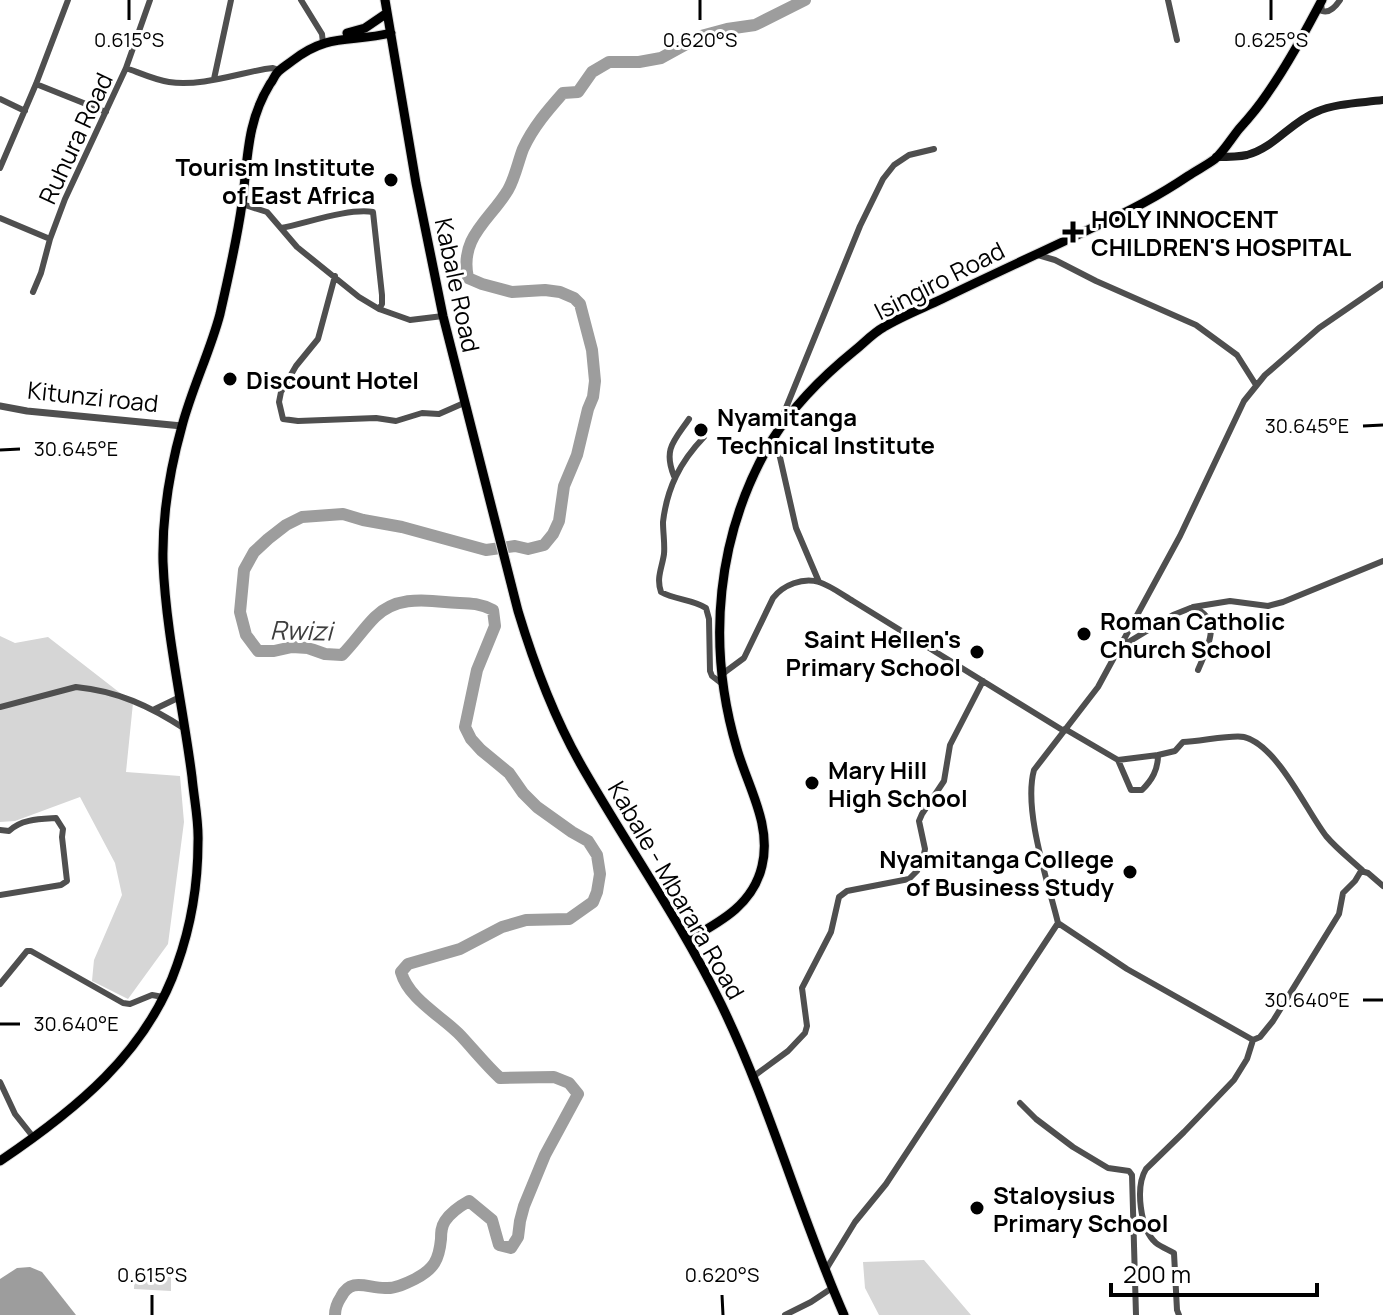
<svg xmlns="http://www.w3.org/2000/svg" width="1383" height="1315" font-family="Manrope,sans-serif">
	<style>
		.green { fill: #d6d6d6 }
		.water { fill: #9d9d9d }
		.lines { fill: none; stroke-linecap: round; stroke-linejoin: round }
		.river { stroke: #9d9d9d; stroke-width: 12 }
		.primary-casing { stroke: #dbdbdb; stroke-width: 11 }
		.minor { stroke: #4f4f4f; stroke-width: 6 }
		.tertiary { stroke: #4f4f4f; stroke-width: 7 }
		.secondary { stroke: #1c1c1c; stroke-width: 8 }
		.primary { stroke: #000; stroke-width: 9 }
		.ticks { fill: none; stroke: #000; stroke-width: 3 }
		.poi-dot { fill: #000; stroke: #fff; stroke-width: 3 }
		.labels { text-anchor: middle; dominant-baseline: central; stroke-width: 6; stroke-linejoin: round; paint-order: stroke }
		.street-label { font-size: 24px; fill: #000; stroke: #fff }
		.poi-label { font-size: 24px; font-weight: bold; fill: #000; stroke: #fff; text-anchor: start }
		.water-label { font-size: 26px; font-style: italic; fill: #3e3e3e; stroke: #fff }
		.ticks-label { font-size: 20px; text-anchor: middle; fill: #000; stroke: #fff; stroke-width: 6; stroke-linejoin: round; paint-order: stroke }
	</style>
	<rect width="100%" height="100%" fill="#fff"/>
	<path class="green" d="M 0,636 L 15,643 L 48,637 L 133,703 L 126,772 L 180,776 L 184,822 L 168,944 L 128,999 L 92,981 L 94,960 L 122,895 L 115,863 L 80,797 L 15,821 L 0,822 Z
		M 924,1260 L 971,1315 L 879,1315 L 865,1288 L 863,1262 Z
		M 135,1269 L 171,1271 L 171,1291 L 134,1289 Z"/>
	<path class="water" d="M 30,1267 L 42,1272 L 76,1315 L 0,1315 L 0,1279 L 17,1268 Z"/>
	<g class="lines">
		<path class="river" d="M 335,1315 C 335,1308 337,1303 341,1297 C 351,1277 367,1288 385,1288 C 395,1289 407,1283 415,1279 C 434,1269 439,1260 441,1239 C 441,1233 441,1227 445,1221 C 451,1212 460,1206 469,1201 L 492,1220 L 499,1245 L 511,1248 L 518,1237 L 520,1221 L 524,1206 L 545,1155 L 578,1094 L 569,1083 L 554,1077 L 500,1078 C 486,1065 474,1050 461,1036 C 442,1016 409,1000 401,972 L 408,964 L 460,949 L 502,927 L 526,920 L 569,919 L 593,902 L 597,892 L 600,874 L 597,855 L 588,841 L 572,832 L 537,807 L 523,793 L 509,773 L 481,750 L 471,739 L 465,727 L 477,670 L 495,626 L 493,610 C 475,601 464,604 445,602 C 420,599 394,598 375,617 C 363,629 354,643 342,655 L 325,654 L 308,648 L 292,647 L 274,651 L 258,651 L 246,635 L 240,612 L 244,570 L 254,552 L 268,539 L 286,525 L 302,517 L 343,514 L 363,520 L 402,527 L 486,550 L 515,546 L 528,549 L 544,545 L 553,534 L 559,521 L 564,486 L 577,455 L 588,409 L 593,397 L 595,381 L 592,350 L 580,304 L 574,298 L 560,292 L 545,290 L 512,292 L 482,284 L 468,278 C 459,237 490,220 508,190 C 515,178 518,162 523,149 C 533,127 548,110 563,93 L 578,92 L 592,72 L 609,62 L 639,62 L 661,58 L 701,36 L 727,29 L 755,25 L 805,0"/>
		<defs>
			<path id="primary" d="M 385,0 L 416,183 L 443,316 L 518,611 C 534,664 553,715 580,763 C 626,844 680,920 721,1004 C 770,1105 799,1213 844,1315
				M 347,33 L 365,28 L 387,13
				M 688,940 C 720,922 753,905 762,866 C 772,825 748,787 737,749 C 706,645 716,534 772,440 C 794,405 822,377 854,351 C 864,343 873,333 884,327 C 902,316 923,308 942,299 C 991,275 1042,252 1092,228 C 1126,213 1157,197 1188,176 C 1197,170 1207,165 1215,159 C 1224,151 1231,139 1239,129 C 1249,118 1259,106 1267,94 C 1288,64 1305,32 1322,0
				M 0,1161 C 74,1111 147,1053 177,965 C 191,926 198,883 198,842 C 199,821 194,799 192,777 C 183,706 166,634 163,562 C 162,517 170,469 182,426 C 192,388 210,352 220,314 C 228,279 237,239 242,204 C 248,160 246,123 270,84 C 273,81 274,76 277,73 C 280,69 287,65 292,61 C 329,32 351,43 391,33"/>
		</defs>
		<use href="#primary" class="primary-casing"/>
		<path class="minor" d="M 301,0 L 322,34 L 323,43
			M 1168,0 L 1177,40
			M 1321,4 L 1322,11 C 1330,14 1336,6 1340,0
			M 126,68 C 140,73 155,80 169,82 C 198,87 237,74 265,69 L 273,68 L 279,70
			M 214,79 L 231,0
			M 36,84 L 106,112
			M 0,99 L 25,111
			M 0,168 L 36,84 L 68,0
			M 242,204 L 267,212 L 297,247 L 359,297 L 379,309 L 410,320 L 443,316
			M 0,218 L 50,239 L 65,199 L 126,68 L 150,0
			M 281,228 C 307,223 348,208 373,212 L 382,295 L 382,304 L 379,309
			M 1038,255 L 1055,260 L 1096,281 L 1196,325 L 1237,355 L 1256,385
			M 335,276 L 318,339 L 296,366 L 281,392 L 279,402 L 283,419 L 298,421 L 376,418 L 396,421 L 422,413 L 439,414 L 464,403
			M 33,292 L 41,273 L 50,239
			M 779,425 L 860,226 L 883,179 L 894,165 L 909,155 L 934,149
			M 704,437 C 680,462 667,488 663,522 C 663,533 665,544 664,554 C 662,568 656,578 661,592 C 675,600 692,599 706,608 L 709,619 L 710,671 L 712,676 L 721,683
			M 774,439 L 779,453 L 796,528 L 819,582
			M 674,476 C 663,449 674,441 689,419
			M 1193,607 C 1224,620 1207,648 1198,670
			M 1122,646 L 1173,615 L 1193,607 L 1230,601 L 1268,606 L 1283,602 L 1383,561
			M 721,675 L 744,658 L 773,598 C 783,585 803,577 819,582 C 831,586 843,595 853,601 L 1064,731
			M 0,707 L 76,687 C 117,691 150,706 185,729
			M 155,709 L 180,697
			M 1065,729 L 1118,760 L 1131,790 L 1142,790 C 1152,780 1158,770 1158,755 L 1175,751 L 1183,742 C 1198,742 1233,734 1244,737 C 1277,745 1306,810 1326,836 C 1336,848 1350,859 1362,870
			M 1118,760 L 1158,755
			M 0,830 L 9,831 C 21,819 40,819 56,818 L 63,829 L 62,837 L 67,881 L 61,885 L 0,895
			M 1058,923 L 1127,969 L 1253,1040
			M 0,984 L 27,951 L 31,951 L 123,1003 L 130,1004 L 152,995 L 163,997
			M 754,1076 L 788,1051 L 805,1033 L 807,1026 L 802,988 L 831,932 L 839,897 L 847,891 L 909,879 L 917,871 L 923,859 L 925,849 L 919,821 L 922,814 L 944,781 L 950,745 L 983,681
			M 0,1082 L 15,1114 L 34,1138
			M 1020,1103 L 1036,1119 L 1073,1147 L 1108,1168 L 1129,1171 L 1132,1175 L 1136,1315
			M 825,1271 L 855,1222 L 886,1184 L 1058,923 C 1048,882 1023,810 1034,770 L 1098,687 L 1180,536 L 1244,401 L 1265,375 L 1319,328 L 1383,284
			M 785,1315 L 811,1302 L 832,1288
			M 1179,1315 L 1177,1310 L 1174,1253 C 1169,1250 1161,1247 1156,1243 C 1140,1229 1135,1187 1146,1169 L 1184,1132 L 1234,1080 L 1247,1059 L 1253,1040 L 1260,1037 L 1273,1021 L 1339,914 L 1343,893 L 1355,881 L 1361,871 L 1368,873 L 1383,886"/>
		<path class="tertiary" d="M 0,406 L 27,411 L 182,426"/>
		<path class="secondary" d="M 1216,157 C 1226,157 1238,157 1247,155 C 1274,148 1291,122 1316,112 C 1336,103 1361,103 1383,100"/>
		<use href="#primary" class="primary"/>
	</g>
	<path class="ticks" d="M 129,0 L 129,20M 700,0 L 700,20M 1271,0 L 1271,20M 1363,426 L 1383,425M 0,450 L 20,449M 1363,1000 L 1383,1000M 0,1024 L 20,1024M 152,1295 L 152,1315M 722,1295 L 723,1315"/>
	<g class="poi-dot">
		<circle cx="391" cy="180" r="8"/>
		<path d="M1069 220h8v8h8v8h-8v8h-8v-8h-8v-8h8z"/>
		<circle cx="230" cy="379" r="8"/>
		<circle cx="701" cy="430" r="8"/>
		<circle cx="1084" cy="634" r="8"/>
		<circle cx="977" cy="652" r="8"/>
		<circle cx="812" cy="783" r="8"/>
		<circle cx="1130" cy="872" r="8"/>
		<circle cx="977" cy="1208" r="8"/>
	</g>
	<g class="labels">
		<g class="street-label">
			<text transform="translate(75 138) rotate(-65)">Ruhura Road</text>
			<text transform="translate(939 280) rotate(-27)">Isingiro Road</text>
			<text transform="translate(458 285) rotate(78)">Kabale Road</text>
			<text transform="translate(93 396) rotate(6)">Kitunzi road</text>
			<text transform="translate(677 890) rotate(60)">Kabale - Mbarara Road</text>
		</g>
		<g class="poi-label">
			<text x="375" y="166" text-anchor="end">Tourism Institute<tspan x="375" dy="28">of East Africa</tspan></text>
			<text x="1091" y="218">HOLY INNOCENT<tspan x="1091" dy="28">CHILDREN'S HOSPITAL</tspan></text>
			<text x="246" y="379">Discount Hotel</text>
			<text x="717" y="416">Nyamitanga<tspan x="717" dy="28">Technical Institute</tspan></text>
			<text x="1100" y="620">Roman Catholic<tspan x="1100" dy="28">Church School</tspan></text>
			<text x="961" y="638" text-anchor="end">Saint Hellen's<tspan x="961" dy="28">Primary School</tspan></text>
			<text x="828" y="769">Mary Hill<tspan x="828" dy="28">High School</tspan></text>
			<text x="1114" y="858" text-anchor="end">Nyamitanga College<tspan x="1114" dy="28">of Business Study</tspan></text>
			<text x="993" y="1194">Staloysius<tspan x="993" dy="28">Primary School</tspan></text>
		</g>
		<g class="water-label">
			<text transform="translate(301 630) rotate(1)">Rwizi</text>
		</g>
	</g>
	<g class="ticks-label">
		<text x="129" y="47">0.615°S</text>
		<text x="700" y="47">0.620°S</text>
		<text x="1271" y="47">0.625°S</text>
		<text x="1307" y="433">30.645°E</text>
		<text x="76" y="456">30.645°E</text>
		<text x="1307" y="1007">30.640°E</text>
		<text x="76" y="1031">30.640°E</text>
		<text x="152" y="1282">0.615°S</text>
		<text x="722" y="1282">0.620°S</text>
	</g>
	<path d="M1111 1283v12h206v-12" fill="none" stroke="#000000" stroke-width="4"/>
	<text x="1123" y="1283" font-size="24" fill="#000000" stroke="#ffffff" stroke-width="6" paint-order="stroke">200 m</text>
</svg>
